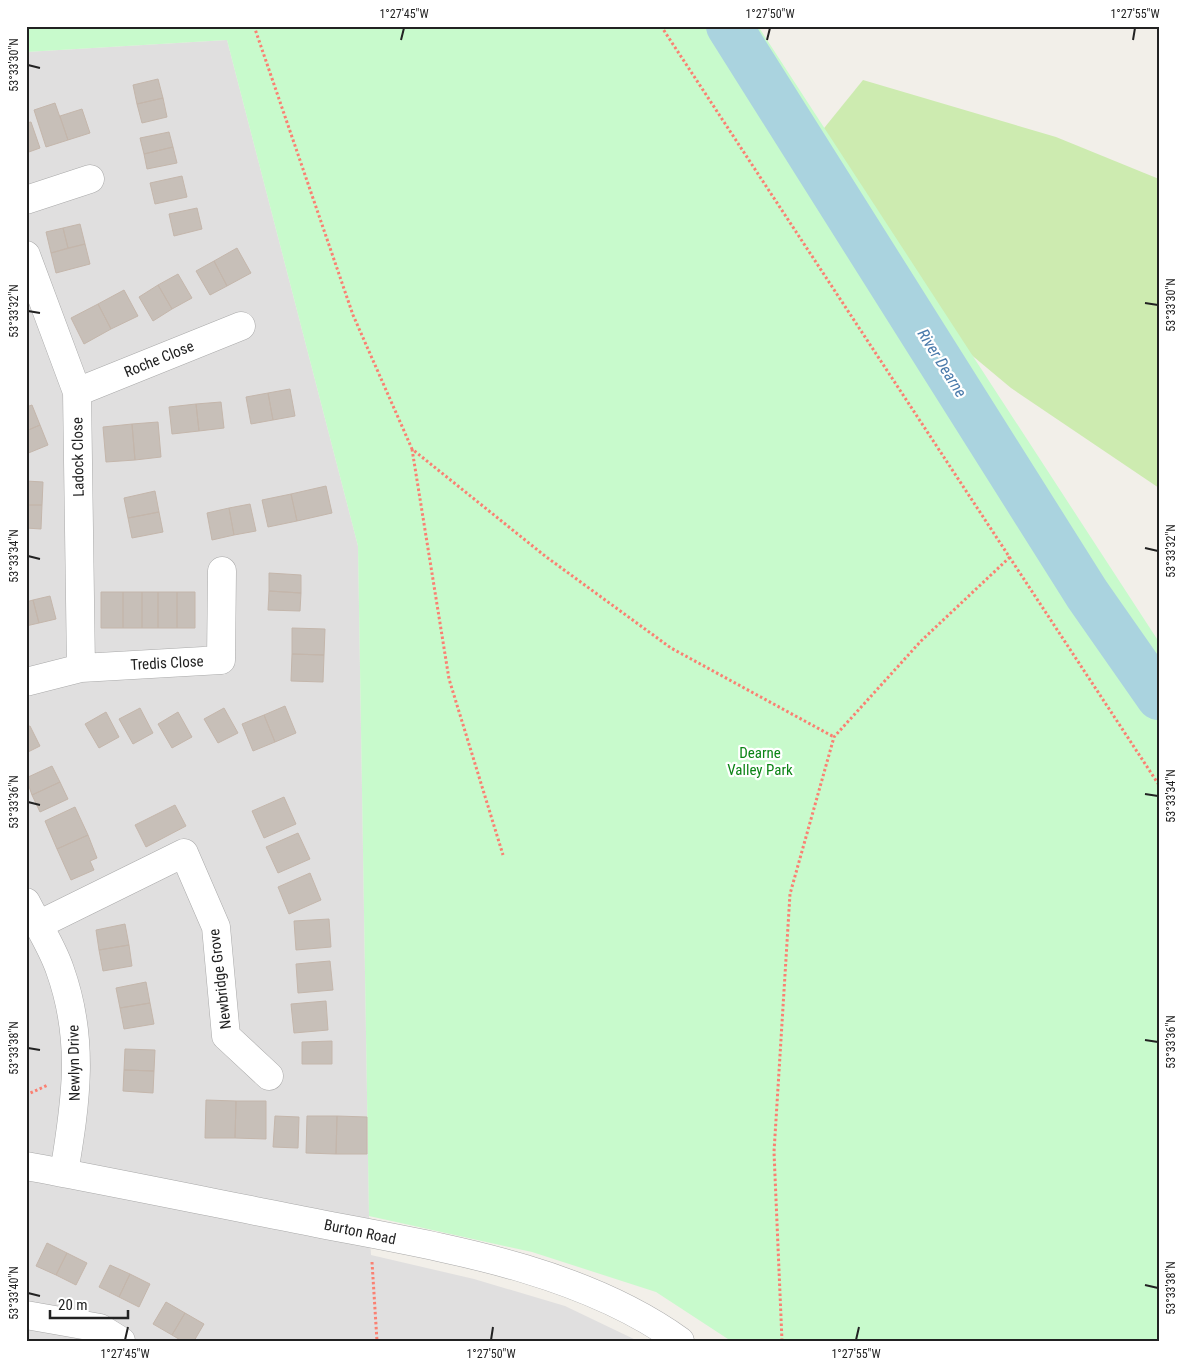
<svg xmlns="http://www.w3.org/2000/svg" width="1185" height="1367" font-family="'Roboto Condensed',sans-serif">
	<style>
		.residential { fill: #e0dfdf }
		.grass { fill: #cdebb0 }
		.park { fill: #c8facc }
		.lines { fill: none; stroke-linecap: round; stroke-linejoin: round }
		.river { stroke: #aad3df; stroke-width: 46 }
		.building { fill: #c7bfb8; stroke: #c4b6ab }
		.minor-casing { stroke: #a9a9a9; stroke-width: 29 }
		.path { stroke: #fa8072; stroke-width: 3; stroke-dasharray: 2.5 2.5; stroke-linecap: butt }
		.minor { stroke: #fff; stroke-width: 28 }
		.ticks { fill: none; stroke: #222; stroke-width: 2 }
		.labels { text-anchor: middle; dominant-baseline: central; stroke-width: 4.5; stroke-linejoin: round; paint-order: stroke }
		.street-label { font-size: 15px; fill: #222; stroke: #fff }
		.park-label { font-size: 15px; fill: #0c8416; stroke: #fff }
		.water-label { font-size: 16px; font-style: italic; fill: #4a7aab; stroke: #fff }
		.neatline { fill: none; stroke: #222; stroke-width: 2 }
		.ticks-label { font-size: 12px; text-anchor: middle; fill: #222 }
	</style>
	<rect width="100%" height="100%" fill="#f2efe9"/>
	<path class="residential" d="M 227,40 L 358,546 L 369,1216 L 371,1255 L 474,1279 L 565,1306 L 638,1341 L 26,1341 L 26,52 Z"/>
	<path class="grass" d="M 863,80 L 1056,137 L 1159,179 L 1159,488 L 1011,388 L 774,190 Z"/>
	<path class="park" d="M 26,26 L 758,26 L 1159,642 L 1159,1341 L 731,1341 L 656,1292 L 532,1252 L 369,1216 L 358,546 L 227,40 L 26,52 Z"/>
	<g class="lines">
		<path class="river" d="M 729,26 L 1087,594 L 1159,697"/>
	</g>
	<path class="building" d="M 158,79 L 163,98 L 137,104 L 133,85 Z
		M 163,98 L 167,117 L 142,123 L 137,104 Z
		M 55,103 L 68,140 L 46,147 L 34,110 Z
		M 82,109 L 90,133 L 68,140 L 60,116 Z
		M 31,122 L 40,148 L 26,153 L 26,123 Z
		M 169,132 L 173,147 L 144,154 L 140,138 Z
		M 173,147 L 177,163 L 147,169 L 144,154 Z
		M 182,176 L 187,197 L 155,204 L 150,183 Z
		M 197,208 L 202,229 L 174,236 L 169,214 Z
		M 80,224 L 85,244 L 68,248 L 63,228 Z
		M 63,228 L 68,248 L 51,253 L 46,232 Z
		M 85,244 L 90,264 L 56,273 L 51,253 Z
		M 237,248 L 251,273 L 227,286 L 214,261 Z
		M 214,261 L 227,286 L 210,295 L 196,271 Z
		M 178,274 L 192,298 L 172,309 L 158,285 Z
		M 158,285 L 172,309 L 153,321 L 139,297 Z
		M 124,290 L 138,316 L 111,329 L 98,304 Z
		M 98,304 L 111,329 L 84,344 L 71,318 Z
		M 290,389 L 295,416 L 273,420 L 268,393 Z
		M 268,393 L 273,420 L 251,424 L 246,397 Z
		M 221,402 L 224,428 L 199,431 L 196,404 Z
		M 196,404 L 199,431 L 172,434 L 169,407 Z
		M 32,405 L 40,425 L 26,431 L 26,407 Z
		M 158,422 L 161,457 L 135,460 L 132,424 Z
		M 132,424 L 135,460 L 106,462 L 103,427 Z
		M 40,425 L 48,445 L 26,454 L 26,431 Z
		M 26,481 L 43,482 L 42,505 L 26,505 Z
		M 326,486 L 332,513 L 297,521 L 291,494 Z
		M 155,491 L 159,512 L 128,518 L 124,498 Z
		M 291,494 L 297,521 L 268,527 L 262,500 Z
		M 250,504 L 256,531 L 234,535 L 229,508 Z
		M 26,505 L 42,505 L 41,529 L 26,528 Z
		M 229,508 L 234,535 L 212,540 L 207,513 Z
		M 159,512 L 163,532 L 132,538 L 128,518 Z
		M 269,573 L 301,575 L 301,593 L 269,591 Z
		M 269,591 L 301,593 L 300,611 L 268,610 Z
		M 101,592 L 123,592 L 123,628 L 101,628 Z
		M 123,592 L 142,592 L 142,628 L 123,628 Z
		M 142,592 L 158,592 L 158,628 L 142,628 Z
		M 158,592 L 177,592 L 177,628 L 158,628 Z
		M 177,592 L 195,592 L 195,628 L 177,628 Z
		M 50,596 L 56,619 L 39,623 L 33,600 Z
		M 33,600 L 39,623 L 26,626 L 26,602 Z
		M 292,628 L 325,629 L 324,655 L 292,654 Z
		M 292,654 L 324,655 L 323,682 L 291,681 Z
		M 285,706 L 296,733 L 275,742 L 264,715 Z
		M 140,708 L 153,733 L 133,744 L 119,719 Z
		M 224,708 L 238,733 L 218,743 L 204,719 Z
		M 106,712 L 119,737 L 99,748 L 85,724 Z
		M 178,712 L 192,737 L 172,748 L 158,724 Z
		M 264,715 L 275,742 L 253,751 L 242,724 Z
		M 30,726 L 40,746 L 26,753 L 26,727 Z
		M 52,766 L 60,782 L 32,795 L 26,778 Z
		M 60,782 L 68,799 L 40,812 L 32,795 Z
		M 284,797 L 296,824 L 264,838 L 252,811 Z
		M 175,805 L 186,826 L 146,847 L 135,825 Z
		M 75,807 L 88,835 L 57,849 L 45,821 Z
		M 298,833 L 310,859 L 278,873 L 266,847 Z
		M 88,835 L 97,858 L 90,861 L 94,870 L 71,880 L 57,849 Z
		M 310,873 L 321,900 L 289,914 L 278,887 Z
		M 329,919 L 331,947 L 296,950 L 294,921 Z
		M 125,924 L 129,945 L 99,950 L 96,930 Z
		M 129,945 L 132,966 L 103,971 L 99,950 Z
		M 330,961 L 333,990 L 298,993 L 296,964 Z
		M 146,982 L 150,1003 L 120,1008 L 116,988 Z
		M 326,1001 L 328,1030 L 294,1033 L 291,1004 Z
		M 150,1003 L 154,1024 L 124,1029 L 120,1008 Z
		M 332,1041 L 332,1064 L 302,1064 L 302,1042 Z
		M 125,1049 L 155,1050 L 154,1071 L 124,1070 Z
		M 124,1070 L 154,1071 L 153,1093 L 123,1091 Z
		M 206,1100 L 236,1101 L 235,1138 L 205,1138 Z
		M 236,1101 L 266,1101 L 266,1139 L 235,1138 Z
		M 275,1116 L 299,1117 L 298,1148 L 273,1147 Z
		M 307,1116 L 337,1116 L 336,1154 L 306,1153 Z
		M 337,1116 L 367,1117 L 367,1154 L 336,1154 Z
		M 47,1243 L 67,1253 L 56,1275 L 36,1266 Z
		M 67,1253 L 87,1263 L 76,1285 L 56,1275 Z
		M 110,1265 L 130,1274 L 119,1297 L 99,1287 Z
		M 130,1274 L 150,1284 L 139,1307 L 119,1297 Z
		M 166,1302 L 185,1313 L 172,1335 L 153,1324 Z
		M 185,1313 L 204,1324 L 194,1341 L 182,1341 L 172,1335 Z"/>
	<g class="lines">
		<defs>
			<path id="minor" d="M 26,200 L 90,179
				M 26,255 L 77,392 L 81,668
				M 77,392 L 241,326
				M 26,682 L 81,668 L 221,660 L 222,571
				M 26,902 C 37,924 52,946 60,970 C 85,1040 76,1101 64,1173
				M 38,925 L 184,853 L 216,927 L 226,1036 L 269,1076
				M 26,1166 C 123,1184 219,1204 316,1223 C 438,1247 577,1267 680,1341
				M 26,1315 L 100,1328 L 121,1341"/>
		</defs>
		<use href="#minor" class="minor-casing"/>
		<path class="path" d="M 254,26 L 353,315 L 412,449 L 545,556 L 671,648 L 834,737
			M 661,26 L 1159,785
			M 412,449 L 449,679 L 503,855
			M 26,1095 L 48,1085
			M 372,1262 L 377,1341
			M 782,1341 L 774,1152 L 790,894 L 834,737 L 921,641 L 1010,557"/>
		<use href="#minor" class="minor"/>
	</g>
	<path class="ticks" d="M 401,40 L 404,28M 767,40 L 770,28M 1133,40 L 1135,28M 28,65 L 40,68M 1145,303 L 1158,305M 28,311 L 40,313M 1145,548 L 1158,551M 28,556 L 40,559M 1145,794 L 1158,796M 28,802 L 40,805M 1145,1040 L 1158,1042M 28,1048 L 40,1050M 1145,1285 L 1158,1288M 28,1293 L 40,1296M 125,1340 L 128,1327M 491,1340 L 493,1327M 856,1340 L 859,1327"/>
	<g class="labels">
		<g class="street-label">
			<text transform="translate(159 359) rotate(-22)">Roche Close</text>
			<text transform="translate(78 457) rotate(-91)">Ladock Close</text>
			<text transform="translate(167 663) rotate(-3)">Tredis Close</text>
			<text transform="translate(220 979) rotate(-97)">Newbridge Grove</text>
			<text transform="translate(74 1063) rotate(-91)">Newlyn Drive</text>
			<text transform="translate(360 1232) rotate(12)">Burton Road</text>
		</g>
		<g class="park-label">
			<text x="760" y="753">Dearne<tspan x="760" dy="17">Valley Park</tspan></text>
		</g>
		<g class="water-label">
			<text transform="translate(942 363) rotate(58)">River Dearne</text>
		</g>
	</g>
	<rect width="1185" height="1367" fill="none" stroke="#ffffff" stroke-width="55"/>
	<path d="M50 1310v8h78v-8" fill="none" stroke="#222222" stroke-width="2.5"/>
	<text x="58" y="1310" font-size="15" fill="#222222" stroke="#ffffff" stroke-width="4" paint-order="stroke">20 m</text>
	<rect x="28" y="28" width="1130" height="1312" class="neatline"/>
	<g class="ticks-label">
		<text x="404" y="18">1°27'45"W</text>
		<text x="770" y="18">1°27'50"W</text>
		<text x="1135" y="18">1°27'55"W</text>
		<text transform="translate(14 65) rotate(-90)" y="4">53°33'30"N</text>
		<text transform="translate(1171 305) rotate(-90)" y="4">53°33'30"N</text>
		<text transform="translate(14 311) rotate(-90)" y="4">53°33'32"N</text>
		<text transform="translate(1171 551) rotate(-90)" y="4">53°33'32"N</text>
		<text transform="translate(14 556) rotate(-90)" y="4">53°33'34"N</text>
		<text transform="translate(1171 796) rotate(-90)" y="4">53°33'34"N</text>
		<text transform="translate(14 802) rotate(-90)" y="4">53°33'36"N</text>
		<text transform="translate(1171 1042) rotate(-90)" y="4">53°33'36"N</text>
		<text transform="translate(14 1048) rotate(-90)" y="4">53°33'38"N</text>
		<text transform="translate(1171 1288) rotate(-90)" y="4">53°33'38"N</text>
		<text transform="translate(14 1293) rotate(-90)" y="4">53°33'40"N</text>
		<text x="125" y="1358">1°27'45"W</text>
		<text x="491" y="1358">1°27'50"W</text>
		<text x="856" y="1358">1°27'55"W</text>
	</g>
</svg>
